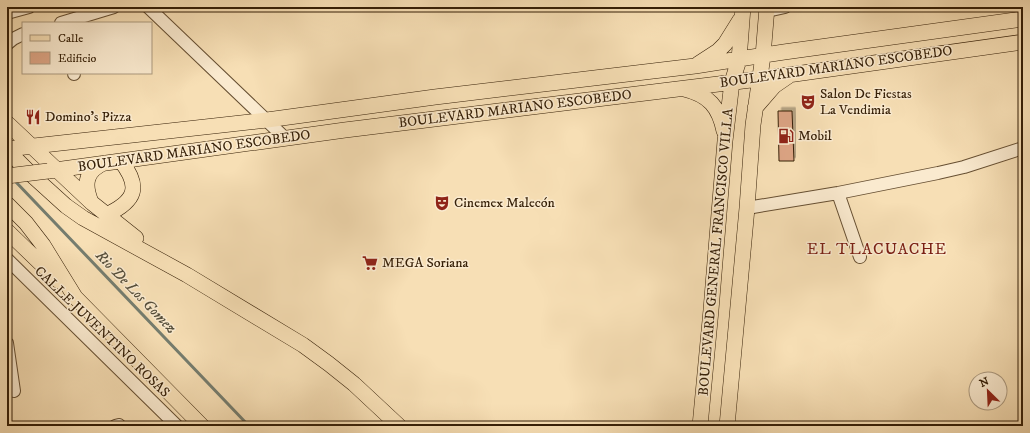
<svg xmlns="http://www.w3.org/2000/svg" width="1030" height="433" font-family="'IM FELL DW Pica',serif">
	<style>
		.lines { fill: none; stroke-linecap: round; stroke-linejoin: round }
		.stream { stroke: #757d6f; stroke-width: 3 }
		.building { fill: #dda585; stroke: #351f07; filter: url(#shadow) }
		.minor-casing { stroke: #664f32; stroke-width: 14 }
		.major-casing { stroke: #351f07; stroke-width: 16 }
		.minor { stroke: #faeacf; stroke-width: 12 }
		.major { stroke: #f7dfb5; stroke-width: 15 }
		.major-bridge-casing { stroke: #351f07; stroke-width: 16; stroke-linecap: butt }
		.major-bridge { stroke: #f7dfb5; stroke-width: 15 }
		.labels { text-anchor: middle; dominant-baseline: central; stroke-width: 3; stroke-linejoin: round; paint-order: stroke }
		.street-label { font-size: 14px; fill: #351f07; stroke: #faeacf }
		.poi-label { font-size: 14px; fill: #351f07; stroke: #faeacf; text-anchor: start }
		.water-label { font-size: 15px; font-style: italic; fill: #554e3b; stroke: #faeacf }
		.quarter-label { font-size: 16px; letter-spacing: 1px; fill: #7a1f14; stroke: #faeacf }
	</style>
	<defs>
		<filter id="shadow"><feDropShadow dx="3.5" dy="-3.5" stdDeviation="0" flood-color="#0004"/></filter>
	</defs>
	<rect width="100%" height="100%" fill="#f7dfb5"/>
	<filter id="stains"><feTurbulence type="fractalNoise" baseFrequency=".005" numOctaves="4"/><feColorMatrix values="0 0 0 0 .2 0 0 0 0 .09 0 0 0 0 .02 0 0 0 .5 -.17"/></filter>
	<radialGradient id="worn" r=".72"><stop offset=".6" stop-color="#630" stop-opacity="0"/><stop offset="1" stop-color="#630" stop-opacity=".3"/></radialGradient>
	<g class="lines">
		<path class="stream" d="M 14,180 L 249,426"/>
	</g>
	<path class="building" d="M 778,111 L 792,111 L 794,161 L 779,161 Z"/>
	<g class="lines">
		<defs>
			<path id="minor" d="M 148,7 L 285,138
				M 767,11 L 785,7
				M 7,13 L 29,7
				M 61,23 L 114,7
				M 7,44 L 13,39 L 23,34
				M 74,74 L 74,73
				M 838,193 L 860,257
				M 747,208 L 838,193 L 938,173 L 964,167 L 1023,148
				M 7,259 L 177,426
				M 7,343 L 14,391
				M 115,426 L 119,425"/>
			<path id="major" d="M 698,64 L 718,51 L 725,44 L 740,20
				M 684,89 C 709,95 719,107 724,131
				M 755,108 L 774,86 L 790,75
				M 7,123 L 92,203 L 136,238
				M 7,149 L 267,120 L 435,97 L 695,66 L 784,52 L 1023,19
				M 7,150 L 34,177 L 66,206 L 83,218 L 187,275 L 303,345 L 329,364 L 354,384 L 399,426
				M 48,171 L 345,130 L 759,79 L 1023,42
				M 91,202 C 84,185 85,171 104,163
				M 7,204 L 26,223 L 43,245 L 75,297 L 202,426
				M 106,215 C 136,201 141,187 121,161
				M 7,231 L 59,281
				M 700,426 L 711,310 L 725,141 L 732,82 L 739,60 L 743,7
				M 727,426 L 747,208 L 753,125 L 763,56 L 767,7"/>
		</defs>
		<use href="#minor" class="minor-casing"/>
		<use href="#major" class="major-casing"/>
		<use href="#minor" class="minor"/>
		<use href="#major" class="major"/>
		<defs>
			<path id="major-bridge" d="M 7,176 L 48,171"/>
		</defs>
		<use href="#major-bridge" class="major-bridge-casing"/>
		<use href="#major-bridge" class="major-bridge"/>
	</g>
	<defs>
		<symbol id="theatre-bare" viewBox="-9 -9 18 18"><path d="M-5-5.5Q0-4 5-5.5V0Q5 5 0 6Q-5 5-5 0ZM-3.3-2.5H-1v1.5H-3.3ZM1-2.5H3.3v1.5H1ZM-2.8 1Q0 5.5 2.8 1Z" fill="#8f2418" stroke="#faeacf" stroke-width="2.5" paint-order="stroke"/></symbol>
		<symbol id="restaurant-bare" viewBox="-9 -9 18 18"><path d="M-5-6h1v4h1v-4h1v4h1v-4h1v5L-1.5 .5V6h-2V.5L-5-1ZM5-6V6H3V1.5H1.5Q1.5-4 5-6Z" fill="#8f2418" stroke="#faeacf" stroke-width="2.5" paint-order="stroke"/></symbol>
		<symbol id="fuel-bare" viewBox="-9 -9 18 18"><path d="M-5.5-6h7V0h2V4h1.3V-2.5L3-4.5l.8-.8L6-3V5H2.5V1h-1V6h-7ZM-4.2-4.7v3.2H.2V-4.7Z" fill="#8f2418" stroke="#faeacf" stroke-width="2.5" paint-order="stroke"/></symbol>
		<symbol id="supermarket-bare" viewBox="-9 -9 18 18"><path d="M-6-5.5h2.5l.6 2H6L4.5 2H-2.5L-4.4-4H-6ZM-1.5 3.2a1.3 1.3 0 1 0 .1 0ZM3 3.2a1.3 1.3 0 1 0 .1 0Z" fill="#8f2418" stroke="#faeacf" stroke-width="2.5" paint-order="stroke"/></symbol>
	</defs>
	<g fill-rule="evenodd">
		<use href="#theatre-bare" x="797" y="91" width="22" height="22"/>
		<use href="#restaurant-bare" x="22" y="106" width="22" height="22"/>
		<use href="#fuel-bare" x="775" y="125" width="22" height="22"/>
		<use href="#theatre-bare" x="431" y="192" width="22" height="22"/>
		<use href="#supermarket-bare" x="359" y="252" width="22" height="22"/>
	</g>
	<g class="labels">
		<g class="street-label">
			<text transform="translate(836 67) rotate(-8)">BOULEVARD MARIANO ESCOBEDO</text>
			<text transform="translate(515 109) rotate(-7)">BOULEVARD MARIANO ESCOBEDO</text>
			<text transform="translate(194 151) rotate(-8)">BOULEVARD MARIANO ESCOBEDO</text>
			<text transform="translate(716 252) rotate(-85)">BOULEVARD GENERAL FRANCISCO VILLA</text>
			<text transform="translate(102 332) rotate(44)">CALLE JUVENTINO ROSAS</text>
		</g>
		<g class="poi-label">
			<text x="820" y="94">Salon De Fiestas<tspan x="820" dy="16">La Vendimia</tspan></text>
			<text x="45" y="117">Domino's Pizza</text>
			<text x="798" y="136">Mobil</text>
			<text x="454" y="203">Cinemex Malecón</text>
			<text x="382" y="263">MEGA Soriana</text>
		</g>
		<g class="water-label">
			<text transform="translate(136 292) rotate(46)">Rio De Los Gomez</text>
		</g>
		<g class="quarter-label">
			<text x="877" y="249">EL TLACUACHE</text>
		</g>
	</g>
	<rect width="1030" height="433" fill="none" stroke="#f7dfb5" stroke-width="24"/>
	<rect x="8" y="8" width="1014" height="417" fill="none" stroke="#351f07" stroke-width="2"/>
	<rect x="12" y="12" width="1006" height="409" fill="none" stroke="#351f07"/>
	<rect x="22" y="22" width="130" height="52" fill="#faeacf" stroke="#ab997f"/>
	<rect x="30" y="35" width="20" height="6" fill="#f7dfb5" stroke="#ab997f"/>
	<text x="58" y="42" font-size="12" fill="#351f07">Calle</text>
	<rect x="30" y="52" width="20" height="12" fill="#dda585" stroke="#ab997f"/>
	<text x="58" y="62" font-size="12" fill="#351f07">Edificio</text>
	<g transform="translate(988 391) rotate(336)"><circle r="19" fill="#faeacf" stroke="#ab997f"/>
	<path d="M0-3L7 15L0 10L-7 15Z" fill="#8f2418"/>
	<text y="-6" font-size="11" font-weight="bold" text-anchor="middle" fill="#351f07">N</text>
	</g>
	<rect width="100%" height="100%" filter="url(#stains)"/>
	<rect width="100%" height="100%" fill="url(#worn)"/>
</svg>
